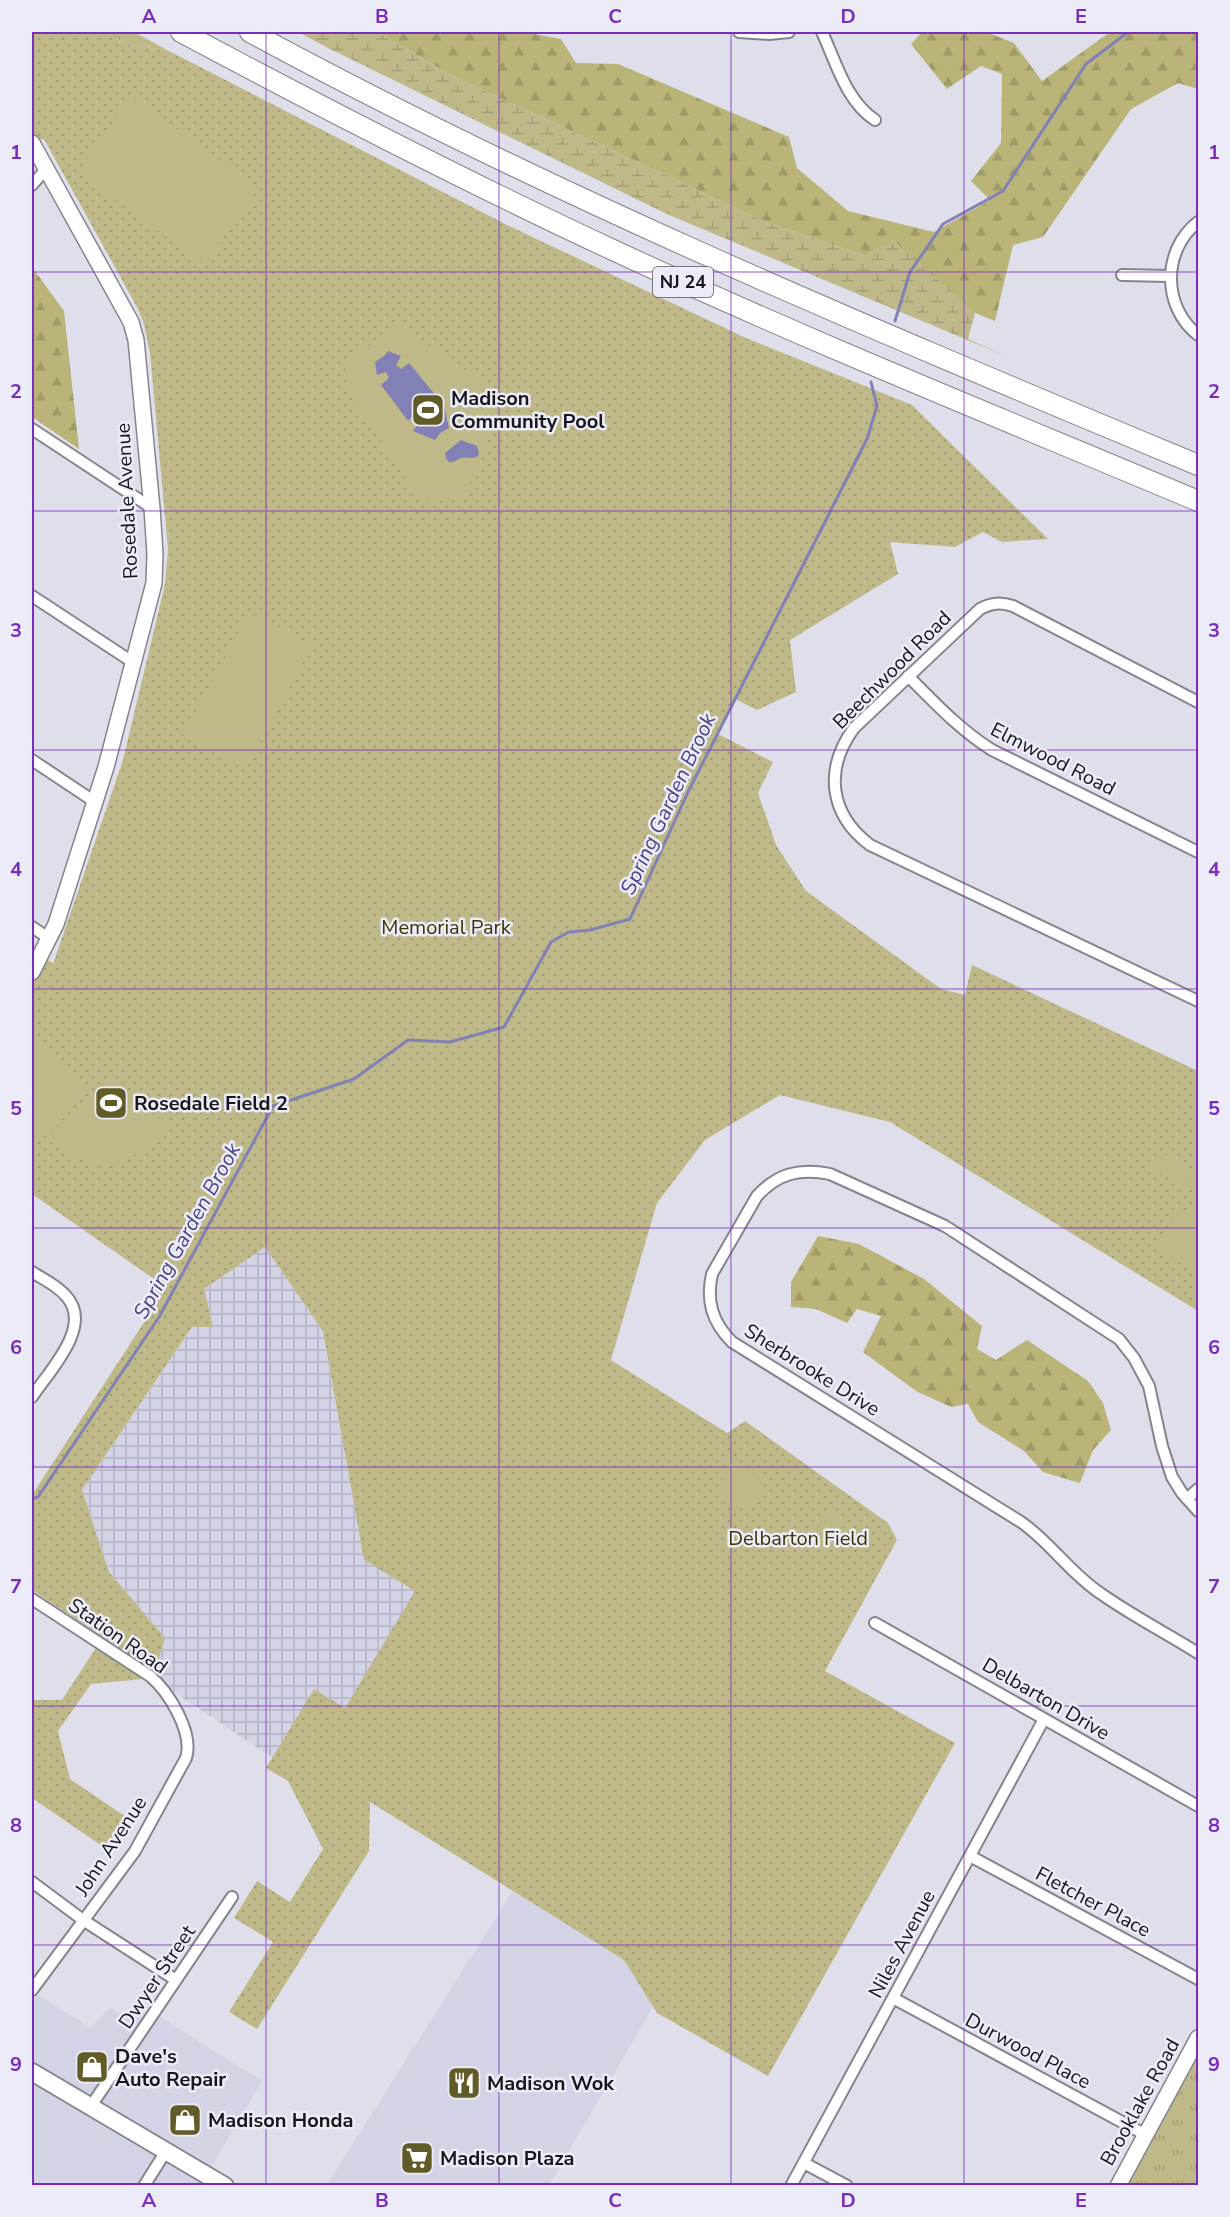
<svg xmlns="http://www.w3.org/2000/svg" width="1230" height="2217" font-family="'Nunito Sans',sans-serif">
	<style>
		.built { fill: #d3d3e6 }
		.industrial { fill: url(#industrial-grid) }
		.grass { fill: url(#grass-tufts) }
		.forest { fill: url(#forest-firs) }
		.wetland { fill: url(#wetland-marsh) }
		.park { fill: url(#park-dots) }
		.pitch { fill: #bfb989 }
		.water { fill: #8281b6 }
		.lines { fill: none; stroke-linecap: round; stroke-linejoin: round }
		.stream { stroke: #8281b6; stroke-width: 3 }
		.street-casing { stroke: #84848f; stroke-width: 14 }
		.secondary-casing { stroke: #84848f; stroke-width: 18 }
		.primary-casing { stroke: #84848f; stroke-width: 20 }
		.highway-casing { stroke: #84848f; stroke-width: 22 }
		.street { stroke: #fff; stroke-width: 10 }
		.secondary { stroke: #fff; stroke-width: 15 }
		.primary { stroke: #fff; stroke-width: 16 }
		.highway { stroke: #fff; stroke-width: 20 }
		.grid { fill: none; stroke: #7b2cbf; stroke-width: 1.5; stroke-opacity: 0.55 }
		.labels { text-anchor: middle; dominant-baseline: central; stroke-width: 5; stroke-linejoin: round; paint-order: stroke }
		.shield { fill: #ececf8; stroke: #57575d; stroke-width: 1.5 }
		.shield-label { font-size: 18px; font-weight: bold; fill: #17171b }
		.poi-label { font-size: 20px; font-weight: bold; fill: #17171b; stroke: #ececf8; text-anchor: start }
		.street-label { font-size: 20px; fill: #17171b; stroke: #ececf8 }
		.park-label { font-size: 20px; fill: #3a3503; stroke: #ececf8 }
		.water-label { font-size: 21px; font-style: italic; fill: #4b4488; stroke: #ececf8 }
		.neatline { fill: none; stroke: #7b2cbf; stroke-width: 2 }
		.grid-label { font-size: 20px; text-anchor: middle; font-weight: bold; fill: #7b2cbf }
	</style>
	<defs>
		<pattern id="industrial-grid" width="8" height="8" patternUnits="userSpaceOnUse" patternTransform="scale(1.5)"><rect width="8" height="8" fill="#d3d3e6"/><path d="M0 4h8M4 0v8" fill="none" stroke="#b4b4c5"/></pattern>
		<pattern id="grass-tufts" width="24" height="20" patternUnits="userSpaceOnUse" patternTransform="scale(1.5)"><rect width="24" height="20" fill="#bfb989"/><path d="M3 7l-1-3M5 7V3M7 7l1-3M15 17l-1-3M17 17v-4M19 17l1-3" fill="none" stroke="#a39e76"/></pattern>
		<pattern id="forest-firs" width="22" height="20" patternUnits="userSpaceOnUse" patternTransform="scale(1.5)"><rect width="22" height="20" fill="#bbb479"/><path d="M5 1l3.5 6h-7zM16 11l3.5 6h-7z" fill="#a09a68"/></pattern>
		<pattern id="wetland-marsh" width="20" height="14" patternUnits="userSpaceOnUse" patternTransform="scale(1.5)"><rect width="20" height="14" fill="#bfb989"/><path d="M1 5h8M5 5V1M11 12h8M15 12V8" fill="none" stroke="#a39e76"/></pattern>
		<pattern id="park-dots" width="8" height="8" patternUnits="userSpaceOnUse" patternTransform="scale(1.5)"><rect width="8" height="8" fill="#bfb989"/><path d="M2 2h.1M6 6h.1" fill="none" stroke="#a39e76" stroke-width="1.8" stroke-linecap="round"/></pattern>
	</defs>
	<rect width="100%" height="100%" fill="#dfdfeb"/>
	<path class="built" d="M 513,1891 L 625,1960 L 653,2007 L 549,2185 L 326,2186 Z
		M 32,1991 L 90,2028 L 110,2008 L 124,2015 L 154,2013 L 262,2081 L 207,2174 L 226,2185 L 32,2185 Z"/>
	<path class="industrial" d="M 265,1247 L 323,1331 L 364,1560 L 416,1591 L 345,1708 L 314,1690 L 273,1758 L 153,1678 L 165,1638 L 109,1572 L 82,1490 L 193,1326 L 203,1289 Z"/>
	<path class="grass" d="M 106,32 L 134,32 L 169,51 L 126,44 Z
		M 1198,2047 L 1198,2185 L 1122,2185 Z"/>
	<path class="forest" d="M 378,32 L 524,32 L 561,39 L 576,63 L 618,64 L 789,137 L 797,168 L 848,211 L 934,232 L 990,200 L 971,181 L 1001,143 L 1002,74 L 981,66 L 947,89 L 911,44 L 922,32 L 986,32 L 1014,43 L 1042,81 L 1110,32 L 1198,32 L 1198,89 L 1178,83 L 1131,109 L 1043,237 L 1013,245 L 995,321 L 975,313 L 893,241 L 865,256 L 766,222 L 447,73 Z
		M 32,267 L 64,311 L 79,449 L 32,417 Z
		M 818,1236 L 859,1244 L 924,1279 L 982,1326 L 977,1349 L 996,1360 L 1027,1340 L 1088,1381 L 1103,1403 L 1111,1430 L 1093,1450 L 1080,1483 L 1043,1472 L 1024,1451 L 978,1422 L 968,1404 L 951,1407 L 916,1391 L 863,1352 L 881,1316 L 857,1309 L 847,1323 L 816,1309 L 791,1307 L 791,1282 Z"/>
	<path class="wetland" d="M 298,32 L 378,32 L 447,73 L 766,222 L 865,256 L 893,240 L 975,313 L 968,339 L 1008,357 L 669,215 L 328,48 Z"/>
	<path class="park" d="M 32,32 L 106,32 L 126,44 L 169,51 L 507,225 L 746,338 L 912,405 L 1048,539 L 1002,542 L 983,532 L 955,547 L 890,542 L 898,574 L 790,640 L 796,692 L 757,710 L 735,699 L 718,734 L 773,762 L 758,793 L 776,845 L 806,891 L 941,989 L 965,995 L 972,965 L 1198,1071 L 1198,1311 L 890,1122 L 780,1095 L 705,1140 L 657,1203 L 611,1360 L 727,1433 L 745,1421 L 888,1523 L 897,1540 L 825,1671 L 955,1743 L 768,2076 L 657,2013 L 624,1960 L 370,1802 L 369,1851 L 257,2029 L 229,2012 L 273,1942 L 234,1918 L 257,1881 L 290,1902 L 323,1849 L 288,1781 L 266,1768 L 314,1689 L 345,1708 L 415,1591 L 364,1560 L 323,1331 L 265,1247 L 204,1289 L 213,1327 L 192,1327 L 82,1490 L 109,1572 L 165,1638 L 153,1678 L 91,1684 L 58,1731 L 70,1779 L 126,1817 L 105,1848 L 32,1798 L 32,1700 L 62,1700 L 103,1637 L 32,1590 L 32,1495 L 154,1307 L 154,1279 L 32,1194 L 32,982 L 47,959 L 53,964 L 123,760 L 165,584 L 168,549 L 150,353 L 144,324 L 137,307 L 44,139 L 32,141 Z"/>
	<path class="pitch" d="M 132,96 L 259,189 L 204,264 L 77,172 Z
		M 397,323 L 501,394 C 496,414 477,489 459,497 C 449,502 433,501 422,502 L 346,390 L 345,363 Z
		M 249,612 L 312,645 L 246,769 L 183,736 Z
		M 32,1037 L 89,1089 L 51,1132 L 32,1134 Z
		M 109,1080 L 168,1126 L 168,1134 C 121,1167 95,1178 47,1139 Z
		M 1163,1152 L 1196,1173 L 1185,1189 L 1152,1168 Z
		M 1198,1202 L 1198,1275 L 1155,1246 L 1176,1216 Z
		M 728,1456 L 762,1478 L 761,1495 C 746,1508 742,1509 724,1502 L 718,1491 L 726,1471 Z
		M 832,1512 L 847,1522 L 826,1549 L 811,1537 Z"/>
	<path class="water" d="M 388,351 L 401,356 L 396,365 L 401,369 L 409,363 L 437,397 L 428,405 L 431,410 L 444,406 L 449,428 L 440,433 L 435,440 L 413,431 L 422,418 L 416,413 L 408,421 L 381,385 L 389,378 L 386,372 L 377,375 L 375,362 L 384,356 Z
		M 461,440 L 477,446 L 479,452 L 478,456 C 471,460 468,456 461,458 C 455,460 455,463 449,462 L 446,458 L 445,453 Z"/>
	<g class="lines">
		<path class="stream" d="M 895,321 L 910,272 L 943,224 L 1003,191 L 1086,64 L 1128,32
			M 32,1499 L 38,1497 L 159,1317 L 273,1106 L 354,1079 L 408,1040 L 450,1042 L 504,1027 L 551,942 L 569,932 L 590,930 L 630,919 L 688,792 L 867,439 L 877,406 L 871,382"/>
		<defs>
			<path id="street" d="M 739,32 L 769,34 L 789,32
				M 822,32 C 836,62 846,101 875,120
				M 32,185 L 46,169
				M 1198,222 C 1162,250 1162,307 1198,335
				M 1122,275 L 1170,276
				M 32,429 L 152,508
				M 32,596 L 134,663
				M 908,676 C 935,703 960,730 992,750 L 1198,852
				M 1198,702 L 1013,606 C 1000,602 991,603 980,609 L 854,728 C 824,769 829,814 870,845 L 1198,1001
				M 32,760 L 95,802
				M 32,927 L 50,939
				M 32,1272 C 43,1279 57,1285 66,1296 C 94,1326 49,1371 32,1397
				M 1187,1499 L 1198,1489
				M 1198,1511 L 1182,1493 L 1172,1477 L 1162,1446 L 1149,1386 L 1134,1358 L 1119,1339 L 945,1226 L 830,1174 C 800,1168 778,1173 757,1196 L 712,1274 C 706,1301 712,1322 732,1342 L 1021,1522 C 1050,1542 1070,1573 1100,1593 C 1131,1615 1166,1633 1198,1653
				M 32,1599 L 150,1676 C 169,1692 194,1733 186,1758 L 135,1851 L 32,1990
				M 875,1623 L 1198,1806
				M 970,1856 L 1198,1979
				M 32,1882 L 83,1920 L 176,1980
				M 893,1998 L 1146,2135
				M 91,2106 L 232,1897
				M 804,2163 L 847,2186
				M 144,2186 L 166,2151
				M 791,2186 L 1044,1719"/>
			<path id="secondary" d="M 32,143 L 131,322 L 136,340 L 152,508 L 155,554 L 154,583 L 106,767 L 56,924 L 32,972
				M 1118,2186 L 1198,2038"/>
			<path id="primary" d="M 32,2072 L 225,2186"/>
			<path id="highway" d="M 181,32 C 323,108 467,182 613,250 C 806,340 1003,419 1198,501
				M 250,32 C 556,198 877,331 1198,465"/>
		</defs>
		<use href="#street" class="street-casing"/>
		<use href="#secondary" class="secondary-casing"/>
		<use href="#primary" class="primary-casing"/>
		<use href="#highway" class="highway-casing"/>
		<use href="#street" class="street"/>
		<use href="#secondary" class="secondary"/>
		<use href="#primary" class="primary"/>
		<use href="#highway" class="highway"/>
	</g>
	<path class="grid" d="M 266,32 L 266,2186M 499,32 L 499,2186M 731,32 L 731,2186M 964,32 L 964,2186M 32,272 L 1198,272M 32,511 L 1198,511M 32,750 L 1198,750M 32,989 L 1198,989M 32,1228 L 1198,1228M 32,1467 L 1198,1467M 32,1706 L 1198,1706M 32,1945 L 1198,1945"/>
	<defs>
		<symbol id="stadium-square" viewBox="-11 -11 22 22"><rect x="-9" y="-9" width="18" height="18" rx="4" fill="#615b27" stroke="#ececf8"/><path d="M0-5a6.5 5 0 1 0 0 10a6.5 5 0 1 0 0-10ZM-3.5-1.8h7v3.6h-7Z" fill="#fff"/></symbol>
		<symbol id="shop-square" viewBox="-11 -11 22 22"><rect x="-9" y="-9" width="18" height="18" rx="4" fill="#615b27" stroke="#ececf8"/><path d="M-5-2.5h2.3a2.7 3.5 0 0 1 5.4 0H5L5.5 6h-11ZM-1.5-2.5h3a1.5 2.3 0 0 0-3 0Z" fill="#fff"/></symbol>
		<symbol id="restaurant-square" viewBox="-11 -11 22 22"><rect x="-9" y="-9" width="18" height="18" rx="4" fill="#615b27" stroke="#ececf8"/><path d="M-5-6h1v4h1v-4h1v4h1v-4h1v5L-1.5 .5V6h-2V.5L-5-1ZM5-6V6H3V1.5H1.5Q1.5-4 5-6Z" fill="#fff"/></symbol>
		<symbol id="supermarket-square" viewBox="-11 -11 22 22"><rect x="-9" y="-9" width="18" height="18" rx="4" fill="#615b27" stroke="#ececf8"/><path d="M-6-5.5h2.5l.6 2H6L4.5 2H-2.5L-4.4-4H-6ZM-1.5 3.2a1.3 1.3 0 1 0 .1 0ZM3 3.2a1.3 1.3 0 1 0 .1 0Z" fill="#fff"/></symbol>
	</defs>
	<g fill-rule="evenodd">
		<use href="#stadium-square" x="409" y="391" width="38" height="38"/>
		<use href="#stadium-square" x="92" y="1084" width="38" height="38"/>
		<use href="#shop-square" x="73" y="2048" width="38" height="38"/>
		<use href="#restaurant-square" x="445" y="2064" width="38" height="38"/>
		<use href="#shop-square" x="166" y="2101" width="38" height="38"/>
		<use href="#supermarket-square" x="398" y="2139" width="38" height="38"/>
	</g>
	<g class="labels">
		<rect class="shield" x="653" y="267" width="60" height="30" rx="4.5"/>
		<g class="shield-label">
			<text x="683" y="282">NJ 24</text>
		</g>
		<g class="poi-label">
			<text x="451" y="398">Madison<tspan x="451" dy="23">Community Pool</tspan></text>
			<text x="134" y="1103">Rosedale Field 2</text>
			<text x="115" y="2056">Dave's<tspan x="115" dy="23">Auto Repair</tspan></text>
			<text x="487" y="2083">Madison Wok</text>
			<text x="208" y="2120">Madison Honda</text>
			<text x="440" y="2158">Madison Plaza</text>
		</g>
		<g class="street-label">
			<text transform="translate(127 501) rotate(-93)">Rosedale Avenue</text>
			<text transform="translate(892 670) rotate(-45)">Beechwood Road</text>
			<text transform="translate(1053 759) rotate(27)">Elmwood Road</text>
			<text transform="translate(812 1370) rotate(32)">Sherbrooke Drive</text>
			<text transform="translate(118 1636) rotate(35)">Station Road</text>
			<text transform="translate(1046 1699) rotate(30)">Delbarton Drive</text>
			<text transform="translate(111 1846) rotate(-57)">John Avenue</text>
			<text transform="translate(1093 1902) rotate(28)">Fletcher Place</text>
			<text transform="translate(902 1944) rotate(-62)">Niles Avenue</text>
			<text transform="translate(157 1977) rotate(-56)">Dwyer Street</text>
			<text transform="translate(1028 2051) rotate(28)">Durwood Place</text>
			<text transform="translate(1140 2102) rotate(-61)">Brooklake Road</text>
		</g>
		<g class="park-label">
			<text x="446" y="927">Memorial Park</text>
			<text x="798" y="1538">Delbarton Field</text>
		</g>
		<g class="water-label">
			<text transform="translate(668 804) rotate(-65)">Spring Garden Brook</text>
			<text transform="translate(187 1231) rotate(-61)">Spring Garden Brook</text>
		</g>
	</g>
	<rect width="1230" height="2217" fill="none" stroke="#ececf8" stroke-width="66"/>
	<rect x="33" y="33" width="1164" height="2151" class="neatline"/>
	<g class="grid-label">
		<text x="149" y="23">A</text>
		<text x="382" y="23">B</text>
		<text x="615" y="23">C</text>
		<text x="848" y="23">D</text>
		<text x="1081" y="23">E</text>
		<text x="16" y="159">1</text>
		<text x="1214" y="159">1</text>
		<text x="16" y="398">2</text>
		<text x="1214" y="398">2</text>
		<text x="16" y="637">3</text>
		<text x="1214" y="637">3</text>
		<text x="16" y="876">4</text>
		<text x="1214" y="876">4</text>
		<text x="16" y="1115">5</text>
		<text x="1214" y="1115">5</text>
		<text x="16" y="1354">6</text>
		<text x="1214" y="1354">6</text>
		<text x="16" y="1593">7</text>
		<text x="1214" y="1593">7</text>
		<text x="16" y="1832">8</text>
		<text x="1214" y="1832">8</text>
		<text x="16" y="2071">9</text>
		<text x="1214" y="2071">9</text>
		<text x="149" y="2207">A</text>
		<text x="382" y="2207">B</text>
		<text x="615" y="2207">C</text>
		<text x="848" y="2207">D</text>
		<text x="1081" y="2207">E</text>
	</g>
</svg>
